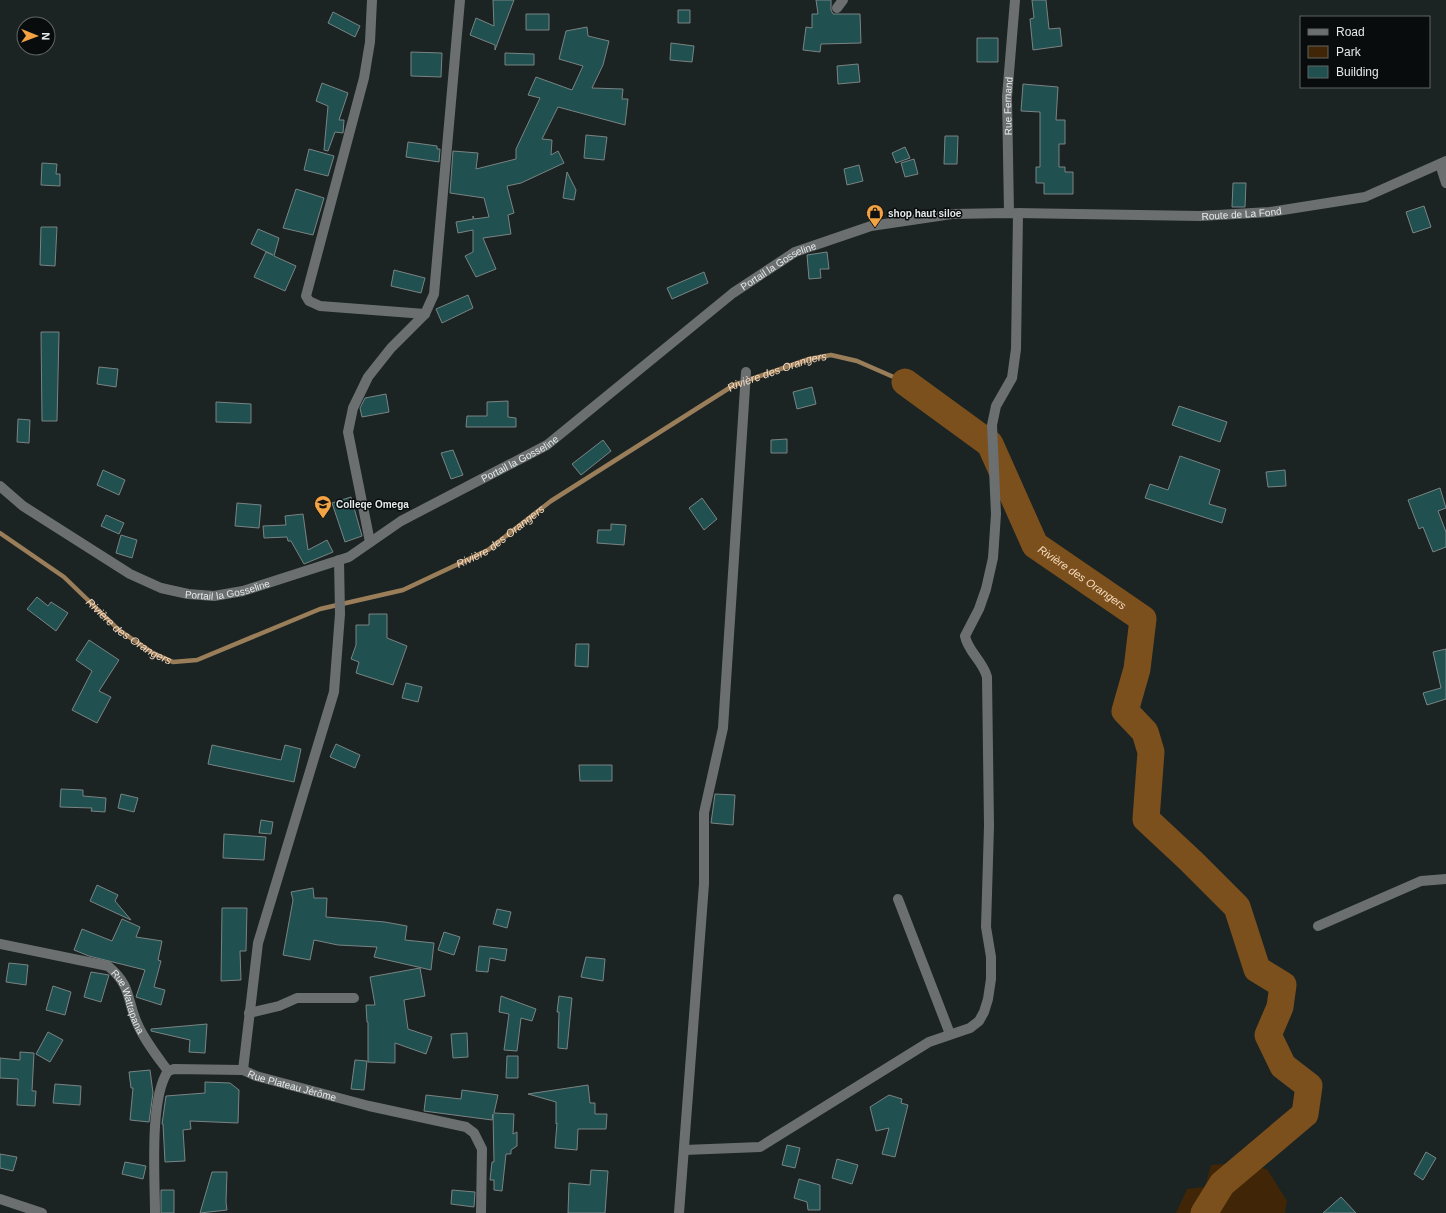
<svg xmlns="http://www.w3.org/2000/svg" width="1446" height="1213" font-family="Helvetica,sans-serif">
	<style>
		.green { fill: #402606 }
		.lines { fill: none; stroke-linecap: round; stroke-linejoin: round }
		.stream { stroke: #9a7e5a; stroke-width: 4.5 }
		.river { stroke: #7b501c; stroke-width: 27 }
		.building { fill: #205150; stroke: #7a8383 }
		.minor { stroke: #6b6f6f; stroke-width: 10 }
		.labels { text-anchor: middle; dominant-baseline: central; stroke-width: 3; stroke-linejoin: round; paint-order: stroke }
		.street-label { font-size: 10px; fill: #e4e9e9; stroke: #080c0c }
		.poi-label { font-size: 10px; font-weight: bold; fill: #e4e9e9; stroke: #080c0c; text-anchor: start }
		.water-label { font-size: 11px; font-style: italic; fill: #f7dbc0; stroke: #080c0c }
	</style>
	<rect width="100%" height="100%" fill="#1b2323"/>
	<path class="green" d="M 1236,1163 L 1267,1169 L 1287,1201 L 1285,1213 L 1176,1213 L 1187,1189 L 1205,1187 L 1211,1165 Z"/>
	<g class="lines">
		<path class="stream" id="s1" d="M 0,533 L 64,577 L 119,630 L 153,653 L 173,662 L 197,660 L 320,609 L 403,590 L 488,550 L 551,501 L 734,385 L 809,359 L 831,355 L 857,361 L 905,382"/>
		<path class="river" id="s2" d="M 905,382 L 990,444 L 1035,545 L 1143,619 L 1137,669 L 1125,711 L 1145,732 L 1151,752 L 1146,819 L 1191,861 L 1237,907 L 1257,969 L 1283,985 L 1280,1007 L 1268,1035 L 1283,1066 L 1309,1086 L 1305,1114 L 1222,1184 L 1204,1213"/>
	</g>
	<path class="building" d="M 493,0 L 514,0 L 495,50 L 495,45 L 470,35 L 476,18 L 494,26 Z
		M 816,0 L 831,0 L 831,10 L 833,14 L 860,14 L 861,43 L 821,44 L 820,52 L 803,50 L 806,27 L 812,28 L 812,14 L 818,14 Z
		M 1032,0 L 1046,0 L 1049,29 L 1060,28 L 1062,46 L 1033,50 L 1030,19 L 1034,18 Z
		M 678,10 L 690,10 L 690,23 L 678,23 Z
		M 333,12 L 360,26 L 355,37 L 328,23 Z
		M 526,14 L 549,14 L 549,30 L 526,30 Z
		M 587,27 L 588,36 L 609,41 L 603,65 L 592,88 L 623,89 L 622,99 L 628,99 L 625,125 L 558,107 L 542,139 L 552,140 L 551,155 L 558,151 L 564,163 L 521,183 L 507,186 L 514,213 L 508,215 L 511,234 L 483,238 L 496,269 L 476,277 L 465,256 L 473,252 L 473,230 L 458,233 L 456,222 L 473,219 L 473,216 L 474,219 L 489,217 L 484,198 L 450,193 L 453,151 L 478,153 L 476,169 L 516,159 L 516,149 L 540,98 L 528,95 L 536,77 L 572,90 L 583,66 L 559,59 L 566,31 Z
		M 977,38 L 998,38 L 998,62 L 977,62 Z
		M 671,43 L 694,46 L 692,62 L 670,60 Z
		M 411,52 L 442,53 L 441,77 L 411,76 Z
		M 505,53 L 534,54 L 534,65 L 505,65 Z
		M 858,64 L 860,82 L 838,84 L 837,66 Z
		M 322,83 L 348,93 L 339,120 L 344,120 L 343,133 L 335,132 L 328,151 L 324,150 L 328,106 L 316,101 Z
		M 1023,84 L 1058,87 L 1056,120 L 1065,120 L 1065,144 L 1059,144 L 1059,167 L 1065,167 L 1065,172 L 1073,172 L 1073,194 L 1044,194 L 1044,183 L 1036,183 L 1036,167 L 1040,167 L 1040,112 L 1021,111 Z
		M 586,135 L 607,137 L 604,160 L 584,158 Z
		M 945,136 L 958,136 L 957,164 L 944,164 Z
		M 408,142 L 437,146 L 437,149 L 440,149 L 439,162 L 406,157 Z
		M 905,147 L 910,158 L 896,163 L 892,153 Z
		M 309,149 L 334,156 L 328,176 L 304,170 Z
		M 914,159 L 918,174 L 905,177 L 901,163 Z
		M 42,163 L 57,164 L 56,174 L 60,174 L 60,186 L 41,185 Z
		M 859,165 L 863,181 L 847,185 L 844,169 Z
		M 567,172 L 576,190 L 574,200 L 563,198 Z
		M 1233,183 L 1246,183 L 1245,207 L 1232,207 Z
		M 296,189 L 324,198 L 313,235 L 283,228 Z
		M 1424,206 L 1431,227 L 1413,233 L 1406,212 Z
		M 41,227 L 57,227 L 55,266 L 40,265 Z
		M 258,229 L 279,238 L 274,256 L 296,266 L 285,291 L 254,277 L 266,252 L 273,255 L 251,244 Z
		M 827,252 L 829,269 L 820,269 L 821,278 L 809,279 L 807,255 Z
		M 394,270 L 425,278 L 421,293 L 391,286 Z
		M 704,272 L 708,283 L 672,299 L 667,288 Z
		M 468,295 L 473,308 L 442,323 L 436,309 Z
		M 41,332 L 59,332 L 57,421 L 42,421 Z
		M 99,367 L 118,369 L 116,387 L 97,384 Z
		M 812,387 L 816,404 L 797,409 L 793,392 Z
		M 386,394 L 389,412 L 362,417 L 360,408 L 365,398 Z
		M 508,401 L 508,417 L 516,418 L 516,427 L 466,427 L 467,416 L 487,416 L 487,402 Z
		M 216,402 L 251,404 L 251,423 L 216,422 Z
		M 1179,406 L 1227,422 L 1220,442 L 1172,425 Z
		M 18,419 L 30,420 L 29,443 L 17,442 Z
		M 787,439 L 787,453 L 771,453 L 771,440 Z
		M 603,440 L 611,451 L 581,475 L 572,464 Z
		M 453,450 L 463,475 L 451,479 L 441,453 Z
		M 1180,456 L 1220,470 L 1209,504 L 1226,509 L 1222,523 L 1145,498 L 1150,484 L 1168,490 Z
		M 103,470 L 125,480 L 119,495 L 97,485 Z
		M 1285,470 L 1286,486 L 1268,487 L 1266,472 Z
		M 1440,488 L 1446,508 L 1438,511 L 1446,532 L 1446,547 L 1433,552 L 1423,527 L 1419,529 L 1408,500 Z
		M 351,497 L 362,536 L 345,542 L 332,503 Z
		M 702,498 L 717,519 L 704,530 L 689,508 Z
		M 237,503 L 261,505 L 259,528 L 235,526 Z
		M 303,514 L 308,550 L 327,540 L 333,552 L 304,564 L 291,541 L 288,541 L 287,537 L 264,538 L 263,526 L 286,525 L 285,516 Z
		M 106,515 L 124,523 L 119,534 L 101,526 Z
		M 611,524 L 626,525 L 624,545 L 597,543 L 598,530 L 611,530 Z
		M 121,535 L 137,540 L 132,558 L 116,553 Z
		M 37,597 L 48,606 L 51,602 L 68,613 L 56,631 L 27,609 Z
		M 369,614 L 387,614 L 387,638 L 407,646 L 393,685 L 356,673 L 359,662 L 351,659 L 356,645 L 356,625 L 369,625 Z
		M 89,640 L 119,660 L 99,691 L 111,697 L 97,723 L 72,710 L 92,671 L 76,660 Z
		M 576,644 L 589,644 L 588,667 L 575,666 Z
		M 1446,649 L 1446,699 L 1427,705 L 1423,693 L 1441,688 L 1433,652 Z
		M 406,683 L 422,687 L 418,702 L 402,698 Z
		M 336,744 L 360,755 L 355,768 L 330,757 Z
		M 212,745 L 281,760 L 285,745 L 301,749 L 294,782 L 208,764 Z
		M 579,765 L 612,765 L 612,781 L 580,781 Z
		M 61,789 L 83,790 L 83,796 L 106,798 L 105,812 L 91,811 L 92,808 L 60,807 Z
		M 121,794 L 138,798 L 134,812 L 118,808 Z
		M 715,794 L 735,795 L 733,825 L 711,823 Z
		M 261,820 L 273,822 L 271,834 L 259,833 Z
		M 224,834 L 266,837 L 264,860 L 223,858 Z
		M 97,885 L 118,895 L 115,901 L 131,920 L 90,901 Z
		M 313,888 L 314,898 L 327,898 L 326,917 L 385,922 L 407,926 L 405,940 L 434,943 L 431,970 L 374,957 L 377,947 L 338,945 L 314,940 L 310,960 L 283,955 L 293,900 L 291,892 Z
		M 222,908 L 247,908 L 246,951 L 240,951 L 241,980 L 221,981 Z
		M 497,909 L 511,912 L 507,928 L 493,924 Z
		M 122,919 L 140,927 L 136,937 L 162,941 L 158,960 L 161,961 L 154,987 L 165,990 L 161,1005 L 136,997 L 145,970 L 89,956 L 74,950 L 82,929 L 112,941 Z
		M 444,932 L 460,937 L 454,955 L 438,950 Z
		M 479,946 L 507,949 L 505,961 L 490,958 L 488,972 L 476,971 Z
		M 586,957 L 605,959 L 603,981 L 581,977 Z
		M 9,963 L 28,965 L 26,985 L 6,982 Z
		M 420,968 L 425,996 L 404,1000 L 408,1029 L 432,1037 L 426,1054 L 395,1043 L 395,1063 L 368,1062 L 368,1022 L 367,1022 L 366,1005 L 375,1005 L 370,977 Z
		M 91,972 L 109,975 L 101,1002 L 84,997 Z
		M 53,986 L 71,992 L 65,1015 L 46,1010 Z
		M 501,996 L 536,1009 L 532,1021 L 521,1018 L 517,1051 L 504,1050 L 509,1014 L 499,1012 Z
		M 559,996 L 572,998 L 567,1049 L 558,1048 L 559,1012 L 557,1012 Z
		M 207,1024 L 205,1053 L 189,1052 L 190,1040 L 151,1031 L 151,1029 Z
		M 48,1032 L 63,1040 L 50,1062 L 36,1054 Z
		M 467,1033 L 468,1057 L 453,1058 L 451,1034 Z
		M 20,1052 L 34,1053 L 32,1091 L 36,1091 L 35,1106 L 17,1105 L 18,1079 L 0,1078 L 0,1058 L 20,1060 Z
		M 507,1056 L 518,1056 L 518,1078 L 506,1078 Z
		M 355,1060 L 367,1061 L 364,1090 L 351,1089 Z
		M 150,1070 L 153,1093 L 149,1122 L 130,1120 L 133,1088 L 131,1088 L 129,1072 Z
		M 205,1082 L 230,1083 L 239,1090 L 238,1123 L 190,1121 L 191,1129 L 183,1130 L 185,1161 L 165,1162 L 163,1124 L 162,1124 L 166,1096 L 205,1093 Z
		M 55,1084 L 81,1086 L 80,1105 L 53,1103 Z
		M 588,1085 L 590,1103 L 595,1103 L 595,1114 L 607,1114 L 606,1129 L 578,1129 L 577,1150 L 555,1148 L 557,1123 L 556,1124 L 556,1102 L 528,1094 Z
		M 462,1090 L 498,1095 L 494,1113 L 514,1114 L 513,1134 L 517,1132 L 517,1146 L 511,1150 L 511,1154 L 506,1154 L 502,1191 L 494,1190 L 494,1180 L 490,1180 L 492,1162 L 494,1162 L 493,1114 L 492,1120 L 424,1111 L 426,1095 L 461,1099 Z
		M 889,1095 L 902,1099 L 901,1103 L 908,1105 L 895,1157 L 882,1154 L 889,1128 L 876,1131 L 870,1107 Z
		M 787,1145 L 800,1148 L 795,1168 L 782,1165 Z
		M 1426,1152 L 1436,1158 L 1423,1180 L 1414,1174 Z
		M 0,1154 L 17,1157 L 13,1171 L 0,1168 Z
		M 837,1159 L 858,1165 L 852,1184 L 832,1178 Z
		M 125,1162 L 146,1166 L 143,1179 L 122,1174 Z
		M 591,1170 L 608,1171 L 605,1213 L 568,1213 L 569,1183 L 590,1185 Z
		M 212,1172 L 227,1172 L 226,1202 L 227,1210 L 200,1213 Z
		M 799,1179 L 820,1185 L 820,1210 L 808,1210 L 807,1202 L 794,1198 Z
		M 161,1190 L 174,1190 L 174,1213 L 161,1213 Z
		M 452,1190 L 475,1192 L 474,1207 L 451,1204 Z
		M 1341,1197 L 1356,1213 L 1323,1213 Z"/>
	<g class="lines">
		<g class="minor">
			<path d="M 372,0 L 370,42 L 364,78 L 306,296 L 309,301 L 320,306 L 425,314"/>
			<path d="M 837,8 L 843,0"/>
			<path d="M 1440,164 L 1446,183"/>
			<path id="s3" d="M 1009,213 L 1007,97 L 1015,0"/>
			<path id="s4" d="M 0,486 L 23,506 L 130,574 L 161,588 L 188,594 L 214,596 L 243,591 L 349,557 L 401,521 L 547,445 L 733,293 L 795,252 L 871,226 L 952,214 L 1009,213 L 1200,216 L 1270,212 L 1365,197 L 1446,161"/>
			<path d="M 370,542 L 348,432 L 353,408 L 368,377 L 391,348 L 425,314 L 434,294 L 460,0"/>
			<path d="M 898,899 L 950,1034"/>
			<path d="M 1318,926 L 1421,881 L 1446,879"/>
			<path id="s5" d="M 0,944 L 108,966 C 132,986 126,998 137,1023 C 144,1040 157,1056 168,1071"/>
			<path d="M 249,1013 L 279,1006 L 297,998 L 354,998"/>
			<path d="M 243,1070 L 258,943 L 334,692 L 340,614 L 339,560"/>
			<path d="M 684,1150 L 760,1147 L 929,1042 L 970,1028 L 979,1021 L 984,1012 L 988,999 L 991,979 L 991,957 L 986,927 L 989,826 L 987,677 C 983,661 968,652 965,636 L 979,609 L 986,589 L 993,558 L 996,514 L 992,425 L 996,406 L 1012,378 L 1016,349 L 1018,214"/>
			<path d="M 0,1199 L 42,1213"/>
			<path id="s6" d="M 155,1213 C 155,1178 149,1099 168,1071 L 174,1069 L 243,1070 L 256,1076 L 369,1106 L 466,1127 L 474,1133 L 482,1149 L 481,1213"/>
			<path d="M 679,1213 L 704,884 L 704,813 L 723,728 L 746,372"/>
		</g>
	</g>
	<defs>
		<symbol id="shop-pin" viewBox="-11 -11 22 30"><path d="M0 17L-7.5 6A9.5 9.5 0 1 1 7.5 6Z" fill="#f4a344" stroke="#080c0c"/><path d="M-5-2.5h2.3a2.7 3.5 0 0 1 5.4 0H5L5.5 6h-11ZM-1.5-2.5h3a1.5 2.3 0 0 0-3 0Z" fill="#111"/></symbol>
		<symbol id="school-pin" viewBox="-11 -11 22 30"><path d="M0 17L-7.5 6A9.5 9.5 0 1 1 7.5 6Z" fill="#f4a344" stroke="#080c0c"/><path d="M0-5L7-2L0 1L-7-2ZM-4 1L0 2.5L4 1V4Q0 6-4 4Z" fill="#111"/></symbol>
	</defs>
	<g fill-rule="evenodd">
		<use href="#shop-pin" x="865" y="203" width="20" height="27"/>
		<use href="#school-pin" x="313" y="494" width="20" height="27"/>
	</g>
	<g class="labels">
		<g class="street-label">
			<text stroke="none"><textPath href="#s3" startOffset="107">Rue Fernand</textPath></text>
			<text stroke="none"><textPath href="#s4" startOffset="1380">Route de La Fond</textPath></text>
			<text stroke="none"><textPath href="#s4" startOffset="907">Portail la Gosseline</textPath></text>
			<text stroke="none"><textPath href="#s4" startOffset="583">Portail la Gosseline</textPath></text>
			<text stroke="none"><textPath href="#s4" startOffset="259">Portail la Gosseline</textPath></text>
			<text stroke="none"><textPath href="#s5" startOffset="152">Rue Wattapana</textPath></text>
			<text stroke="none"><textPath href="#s6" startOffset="271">Rue Plateau Jérôme</textPath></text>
		</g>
		<g class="poi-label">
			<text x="888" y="213">shop haut siloe</text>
			<text x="336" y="504">Colleqe Omega</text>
		</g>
		<g class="water-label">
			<text stroke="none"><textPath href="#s1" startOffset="895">Rivière des Orangers</textPath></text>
			<text stroke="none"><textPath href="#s1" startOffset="571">Rivière des Orangers</textPath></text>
			<text stroke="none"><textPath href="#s2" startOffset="273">Rivière des Orangers</textPath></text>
			<text stroke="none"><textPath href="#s1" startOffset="163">Rivière des Orangers</textPath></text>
		</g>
	</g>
	<rect x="1300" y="16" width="130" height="72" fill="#080c0c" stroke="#606464"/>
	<rect x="1308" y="29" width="20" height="6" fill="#6b6f6f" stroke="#606464"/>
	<text x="1336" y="36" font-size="12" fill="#e4e9e9">Road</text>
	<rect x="1308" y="46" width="20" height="12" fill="#402606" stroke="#606464"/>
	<text x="1336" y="56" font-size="12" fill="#e4e9e9">Park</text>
	<rect x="1308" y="66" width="20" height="12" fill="#205150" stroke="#606464"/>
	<text x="1336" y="76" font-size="12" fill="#e4e9e9">Building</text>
	<g transform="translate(36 36) rotate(91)"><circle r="19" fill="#080c0c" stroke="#606464"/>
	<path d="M0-3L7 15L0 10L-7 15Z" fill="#f4a344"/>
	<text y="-6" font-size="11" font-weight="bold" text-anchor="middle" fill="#e4e9e9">N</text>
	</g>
</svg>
